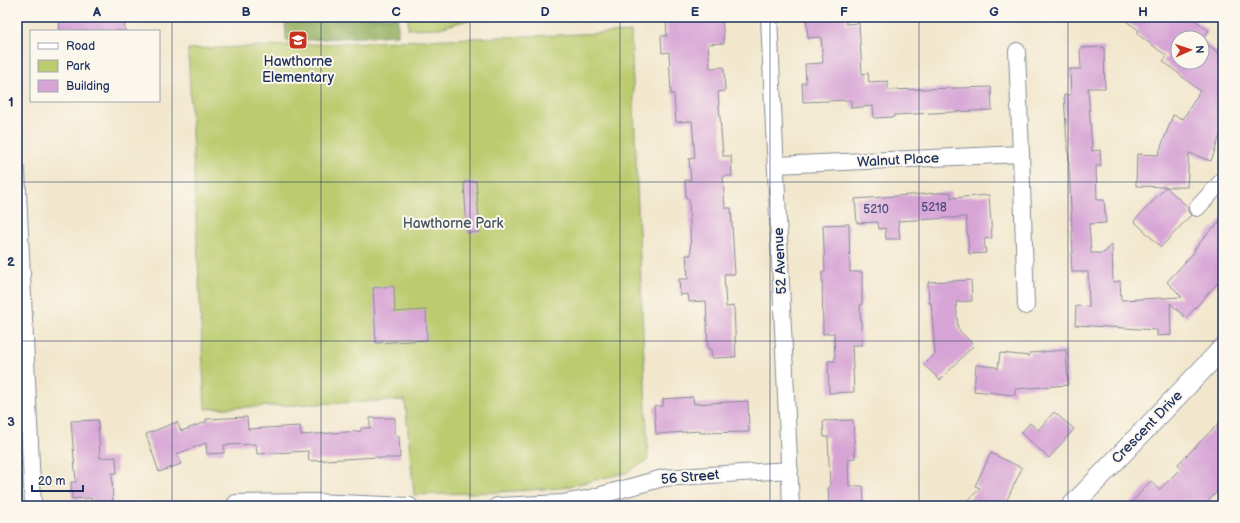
<svg xmlns="http://www.w3.org/2000/svg" width="1240" height="523" font-family="'Balsamiq Sans',sans-serif">
	<style>
		.green { fill: #bbcb6e; stroke: #6b7d66 }
		.forest { fill: #94af61; stroke: #586f60 }
		.building { fill: #d7a4d6 }
		.lines { fill: none; stroke-linecap: round; stroke-linejoin: round }
		.minor-casing { stroke: #868b96; stroke-width: 18 }
		.tertiary-casing { stroke: #868b96; stroke-width: 22 }
		.minor { stroke: #fff; stroke-width: 16 }
		.tertiary { stroke: #fff; stroke-width: 20 }
		.grid { fill: none; stroke: #1b2f5e; stroke-width: 1; stroke-opacity: 0.55 }
		.labels { text-anchor: middle; dominant-baseline: central; stroke-width: 4; stroke-linejoin: round; paint-order: stroke }
		.number-label { font-size: 12px; fill: #4a4c7c }
		.poi-label { font-size: 14px; fill: #1b2f5e; stroke: #fbf7ec }
		.street-label { font-size: 14px; fill: #1b2f5e; stroke: #fbf7ec }
		.park-label { font-size: 14px; fill: #435662; stroke: #fbf7ec }
		.neatline { fill: none; stroke: #1b2f5e; stroke-width: 1.5 }
		.grid-label { font-size: 13px; text-anchor: middle; font-weight: bold; fill: #1b2f5e }
	</style>
	<rect width="100%" height="100%" fill="#fbf7ec"/>
	<filter id="ink" filterUnits="userSpaceOnUse"><feTurbulence type="fractalNoise" baseFrequency=".025" numOctaves="2"/><feDisplacementMap in="SourceGraphic" scale="8" xChannelSelector="R" yChannelSelector="G"/><feConvolveMatrix kernelMatrix="1 2 1 2 8 2 1 2 1" color-interpolation-filters="sRGB"/></filter>
	<filter id="wash" filterUnits="userSpaceOnUse"><feTurbulence type="fractalNoise" baseFrequency=".012" numOctaves="4" result="noise"/><feDisplacementMap in="SourceGraphic" scale="16" xChannelSelector="R" yChannelSelector="G"/><feGaussianBlur stdDeviation="0.9" result="paint"/><feColorMatrix in="noise" values="0 0 0 0 0 0 0 0 0 0 0 0 0 0 0 0 0 1.4 0 .05"/><feComposite in="paint" operator="in"/></filter>
	<g filter="url(#wash)">
		<rect width="100%" height="100%" fill="#f2e7cd"/>
		<path class="green" d="M 408,17 L 478,17 L 440,28 L 408,29 Z
			M 631,32 L 648,460 L 625,473 L 561,488 L 498,492 L 414,495 L 405,400 L 205,409 L 188,49 Z"/>
		<path class="forest" d="M 285,17 L 398,17 L 398,35 L 286,41 Z"/>
		<g id="blocks">
			<path class="building" d="M 88,17 L 124,17 L 125,31 L 60,31 L 59,18 Z
				M 666,17 L 722,17 L 724,43 L 708,44 L 710,68 L 724,67 L 725,91 L 718,92 L 723,156 L 731,156 L 732,176 L 723,176 L 725,208 L 731,208 L 735,274 L 724,274 L 726,307 L 734,306 L 736,357 L 712,358 L 711,349 L 708,349 L 706,301 L 689,302 L 688,294 L 680,295 L 679,279 L 688,279 L 686,255 L 691,255 L 689,199 L 686,199 L 685,180 L 691,180 L 689,159 L 695,158 L 692,121 L 676,122 L 674,94 L 671,94 L 669,52 L 662,53 L 661,36 L 667,36 Z
				M 806,17 L 846,17 L 846,24 L 859,23 L 862,74 L 868,73 L 869,82 L 888,81 L 888,90 L 991,87 L 992,110 L 894,115 L 894,117 L 874,118 L 873,106 L 851,108 L 851,100 L 803,102 L 802,83 L 806,83 L 805,64 L 823,63 L 821,37 L 808,38 Z
				M 1120,17 L 1191,17 L 1209,31 L 1202,39 L 1202,38 L 1178,38 L 1178,62 L 1202,62 L 1202,40 L 1223,56 L 1223,127 L 1211,161 L 1189,153 L 1187,187 L 1166,187 L 1188,207 L 1188,211 L 1191,215 L 1161,247 L 1134,221 L 1166,187 L 1136,186 L 1137,154 L 1158,155 L 1173,115 L 1183,119 L 1200,91 L 1163,61 L 1167,56 L 1137,34 L 1139,30 Z
				M 1104,47 L 1105,88 L 1088,88 L 1092,151 L 1100,150 L 1101,166 L 1096,166 L 1097,200 L 1104,200 L 1106,223 L 1089,224 L 1091,253 L 1104,253 L 1112,244 L 1113,282 L 1120,281 L 1121,300 L 1182,297 L 1167,282 L 1195,251 L 1194,250 L 1213,227 L 1214,228 L 1223,217 L 1223,277 L 1186,318 L 1170,303 L 1171,335 L 1157,336 L 1157,330 L 1075,325 L 1076,306 L 1089,307 L 1088,272 L 1072,272 L 1071,254 L 1073,254 L 1068,143 L 1067,143 L 1064,95 L 1071,95 L 1070,69 L 1081,69 L 1080,48 Z
				M 476,181 L 480,232 L 467,233 L 464,182 Z
				M 951,192 L 951,198 L 989,195 L 992,238 L 984,239 L 986,253 L 969,254 L 966,217 L 898,221 L 900,239 L 886,239 L 885,228 L 879,229 L 878,222 L 857,223 L 855,199 Z
				M 849,224 L 850,272 L 862,272 L 862,305 L 860,305 L 862,345 L 852,345 L 854,392 L 829,393 L 828,361 L 835,361 L 834,333 L 823,334 L 822,272 L 825,272 L 823,225 Z
				M 971,280 L 972,301 L 956,302 L 958,329 L 974,345 L 940,380 L 924,365 L 935,354 L 931,303 L 929,303 L 928,282 Z
				M 394,286 L 395,312 L 426,310 L 427,340 L 376,343 L 373,288 Z
				M 1066,350 L 1068,385 L 1015,389 L 1015,395 L 974,391 L 976,365 L 996,367 L 998,369 L 1000,353 L 1030,356 L 1029,353 Z
				M 693,397 L 694,404 L 748,401 L 749,432 L 700,433 L 700,431 L 656,434 L 654,406 L 663,406 L 663,399 Z
				M 1054,412 L 1074,429 L 1049,458 L 1021,433 L 1030,423 L 1038,430 Z
				M 247,417 L 248,429 L 300,426 L 301,435 L 361,431 L 361,428 L 370,428 L 370,418 L 395,418 L 395,436 L 399,436 L 400,458 L 378,458 L 378,457 L 309,461 L 308,451 L 257,454 L 256,444 L 224,445 L 224,453 L 207,454 L 206,443 L 177,454 L 181,464 L 159,472 L 146,434 L 177,422 L 181,431 L 206,422 L 206,419 Z
				M 1223,419 L 1223,485 L 1204,506 L 1128,506 L 1151,481 L 1159,490 L 1181,468 L 1178,464 Z
				M 98,420 L 100,458 L 116,457 L 117,473 L 112,473 L 113,506 L 91,506 L 91,498 L 72,499 L 71,482 L 76,482 L 71,421 Z
				M 853,420 L 855,458 L 848,459 L 849,486 L 863,486 L 864,506 L 829,506 L 828,487 L 830,487 L 828,437 L 824,437 L 823,421 Z
				M 991,453 L 1022,468 L 1004,506 L 963,506 L 980,488 L 975,486 Z"/>
		</g>
	</g>
	<g filter="url(#ink)">
		<use href="#blocks" fill-opacity="0" stroke="#868b96" stroke-width="1"/>
		<g class="lines">
			<defs>
				<path id="minor" d="M 769,17 L 791,506
					M 1017,51 L 1021,154
					M 776,165 L 1021,154 L 1026,306
					M 17,172 L 33,506
					M 1197,208 L 1223,180
					M 236,506 L 236,503 L 315,502 L 410,506
					M 497,506 L 563,503 L 587,499 L 663,478 L 790,470"/>
				<path id="tertiary" d="M 1072,506 L 1223,348"/>
			</defs>
			<use href="#minor" class="minor-casing"/>
			<use href="#tertiary" class="tertiary-casing"/>
			<use href="#minor" class="minor"/>
			<use href="#tertiary" class="tertiary"/>
		</g>
	</g>
	<path class="grid" d="M 172,17 L 172,506M 321,17 L 321,506M 470,17 L 470,506M 620,17 L 620,506M 770,17 L 770,506M 919,17 L 919,506M 1068,17 L 1068,506M 17,182 L 1223,182M 17,341 L 1223,341"/>
	<defs>
		<symbol id="school-square" viewBox="-11 -11 22 22"><rect x="-9" y="-9" width="18" height="18" rx="4" fill="#c8321e" stroke="#fbf7ec"/><path d="M0-5L7-2L0 1L-7-2ZM-4 1L0 2.5L4 1V4Q0 6-4 4Z" fill="#fff"/></symbol>
	</defs>
	<g fill-rule="evenodd">
		<use href="#school-square" x="287" y="29" width="22" height="22"/>
	</g>
	<g class="labels">
		<g class="number-label">
			<text x="934" y="207">5218</text>
			<text x="876" y="209">5210</text>
		</g>
		<g class="poi-label">
			<text x="298" y="61">Hawthorne<tspan x="298" dy="16">Elementary</tspan></text>
		</g>
		<g class="street-label">
			<text transform="translate(898 160) rotate(-3)">Walnut Place</text>
			<text transform="translate(780 261) rotate(-93)">52 Avenue</text>
			<text transform="translate(1147 427) rotate(-46)">Crescent Drive</text>
			<text transform="translate(690 477) rotate(-5)">56 Street</text>
		</g>
		<g class="park-label">
			<text x="453" y="223">Hawthorne Park</text>
		</g>
	</g>
	<rect width="1240" height="523" fill="none" stroke="#fbf7ec" stroke-width="44"/>
	<rect x="30" y="30" width="130" height="72" fill="#fbf7ec" stroke="#a1a7b3"/>
	<rect x="38" y="43" width="20" height="6" fill="#ffffff" stroke="#a1a7b3"/>
	<text x="66" y="50" font-size="12" fill="#1b2f5e">Road</text>
	<rect x="38" y="60" width="20" height="12" fill="#bbcb6e" stroke="#a1a7b3"/>
	<text x="66" y="70" font-size="12" fill="#1b2f5e">Park</text>
	<rect x="38" y="80" width="20" height="12" fill="#d7a4d6" stroke="#a1a7b3"/>
	<text x="66" y="90" font-size="12" fill="#1b2f5e">Building</text>
	<g transform="translate(1190 50) rotate(87)"><circle r="19" fill="#fbf7ec" stroke="#a1a7b3"/>
	<path d="M0-3L7 15L0 10L-7 15Z" fill="#c8321e"/>
	<text y="-6" font-size="11" font-weight="bold" text-anchor="middle" fill="#1b2f5e">N</text>
	</g>
	<path d="M32 485v6h51v-6" fill="none" stroke="#1b2f5e" stroke-width="2"/>
	<text x="38" y="485" font-size="12" fill="#1b2f5e" stroke="#fbf7ec" stroke-width="3" paint-order="stroke">20 m</text>
	<rect x="22" y="22" width="1196" height="479" class="neatline"/>
	<g class="grid-label">
		<text x="97" y="16">A</text>
		<text x="246" y="16">B</text>
		<text x="396" y="16">C</text>
		<text x="545" y="16">D</text>
		<text x="695" y="16">E</text>
		<text x="844" y="16">F</text>
		<text x="994" y="16">G</text>
		<text x="1143" y="16">H</text>
		<text x="11" y="106">1</text>
		<text x="11" y="266">2</text>
		<text x="11" y="426">3</text>
	</g>
</svg>
